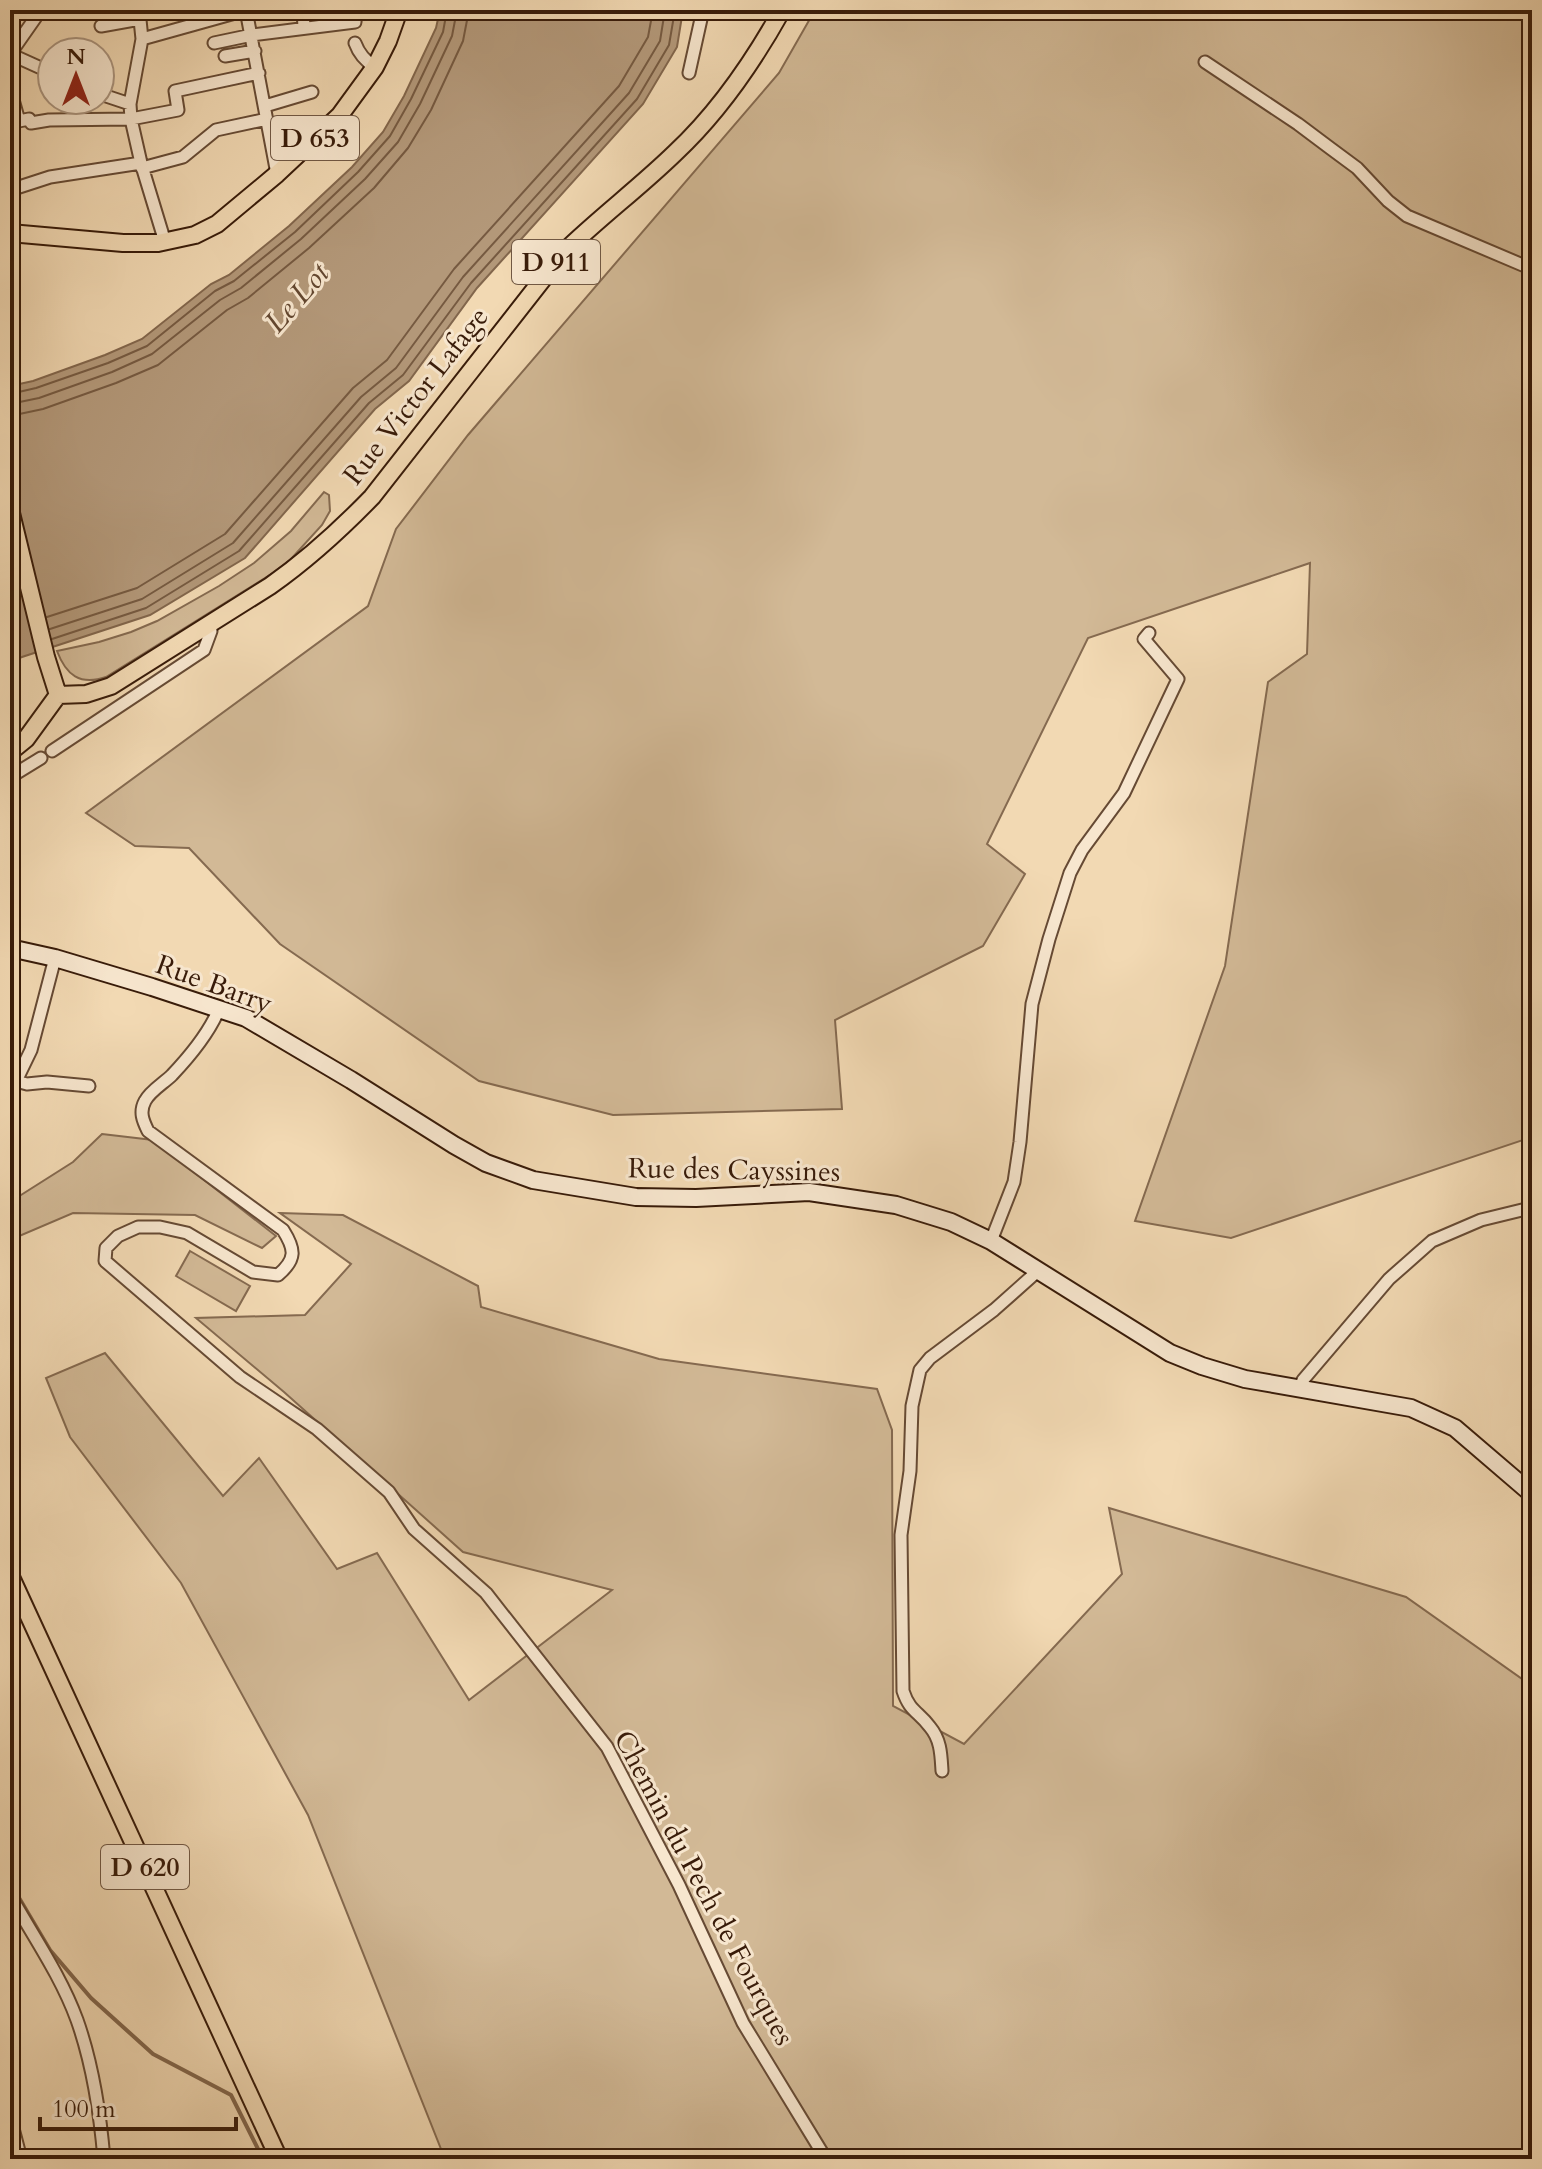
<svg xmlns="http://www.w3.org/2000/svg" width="1542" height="2169" font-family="Cardo,serif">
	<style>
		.green { fill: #d2b996; stroke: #856a50; stroke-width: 2 }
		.water { fill: #b39879; stroke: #82664c; stroke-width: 2 }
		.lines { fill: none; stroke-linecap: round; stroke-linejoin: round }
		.shore { stroke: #765a41; stroke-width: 2 }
		.stream { stroke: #82664c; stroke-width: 4 }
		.street-casing { stroke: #664a34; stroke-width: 15 }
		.secondary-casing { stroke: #381b09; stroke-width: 20 }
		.primary-casing { stroke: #381b09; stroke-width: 20 }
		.street { stroke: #f7e6ce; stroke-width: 11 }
		.secondary { stroke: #f7e6ce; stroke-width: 16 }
		.primary { stroke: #f2d9b3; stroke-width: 16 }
		.labels { text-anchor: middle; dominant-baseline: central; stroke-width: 6; stroke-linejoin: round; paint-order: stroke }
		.shield { fill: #f7e6ce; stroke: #715844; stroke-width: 2 }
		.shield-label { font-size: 26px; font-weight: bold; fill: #381b09 }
		.street-label { font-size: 28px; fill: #381b09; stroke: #f7e6ce }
		.water-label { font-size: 30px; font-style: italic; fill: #634730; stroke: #f7e6ce }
	</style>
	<rect width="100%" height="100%" fill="#f2d9b3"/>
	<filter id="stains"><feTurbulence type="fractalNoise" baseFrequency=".0025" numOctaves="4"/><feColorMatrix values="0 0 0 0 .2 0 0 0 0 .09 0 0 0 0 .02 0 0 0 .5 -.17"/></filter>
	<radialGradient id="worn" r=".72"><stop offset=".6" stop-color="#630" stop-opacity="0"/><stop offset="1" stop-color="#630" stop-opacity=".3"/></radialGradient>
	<path class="green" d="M 815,10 L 1532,10 L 1532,1137 L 1231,1238 L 1135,1221 L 1225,966 L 1268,682 L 1307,654 L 1310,563 L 1088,638 L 987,844 L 1025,874 L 983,946 L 835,1020 L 842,1109 L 613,1115 L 479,1081 L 280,944 L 189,848 L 135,846 L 86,813 L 368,606 L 396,529 L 468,435 L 779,73 Z
		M 324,492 L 329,495 L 330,511 L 322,525 L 291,559 L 273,573 L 106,677 C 80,686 66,675 57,651 L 99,642 L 131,632 L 157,621 L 219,586 L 254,563 L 291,531 Z
		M 102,1134 L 153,1140 L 276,1236 L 262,1248 L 195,1215 L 73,1213 L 10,1240 L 10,1202 L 73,1162 Z
		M 280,1213 L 343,1215 L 478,1286 L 481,1307 L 659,1359 L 877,1389 L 892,1430 L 893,1706 L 964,1744 L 1122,1574 L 1109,1508 L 1406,1597 L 1532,1686 L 1532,2159 L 445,2159 L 308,1815 L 181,1583 L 70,1437 L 46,1378 L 105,1353 L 223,1496 L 259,1458 L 337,1569 L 377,1553 L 469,1700 L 612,1590 L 463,1552 L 284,1392 L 196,1318 L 305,1315 L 351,1264 Z
		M 190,1251 L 250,1286 L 236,1311 L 176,1276 Z"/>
	<path class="water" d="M 440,10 L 683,10 L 677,47 L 643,104 L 477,288 L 409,381 L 375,409 L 245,558 L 150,615 L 22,657 L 10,664 L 10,386 L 33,381 L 105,355 L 142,339 L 211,284 L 229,275 L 289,226 L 352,167 L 383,132 L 404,96 L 436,28 Z"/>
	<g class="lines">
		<path class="shore" d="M 10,394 L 36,388 L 108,363 L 147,346 L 215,291 L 234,281 L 295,232 L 358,172 L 390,136 L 411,99 L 443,32 L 447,10
			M 10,404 L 39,398 L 112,372 L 152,354 L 220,300 L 241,288 L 301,239 L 365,179 L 398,142 L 420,104 L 452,36 L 457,10
			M 10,416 L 43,409 L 116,383 L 158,365 L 227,310 L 248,298 L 309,248 L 374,188 L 408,148 L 431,110 L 463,41 L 469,10
			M 47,617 L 137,588 L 225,534 L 353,388 L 387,360 L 454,269 L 619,86 L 648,37 L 653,10
			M 50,629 L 142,599 L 233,543 L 361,397 L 396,368 L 463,277 L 629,93 L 660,41 L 665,10
			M 52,639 L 146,608 L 239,551 L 369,403 L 403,375 L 471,283 L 637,99 L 669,45 L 675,10"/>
		<path class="stream" d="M 10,1878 L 15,1891 L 50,1950 L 91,1998 L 153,2054 L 231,2095 L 263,2159"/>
		<defs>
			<path id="street" d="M 139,10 L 142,39 L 130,104 L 131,119 L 141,163 L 165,242
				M 246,10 L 277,174
				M 303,10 L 304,28
				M 140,15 L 157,10
				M 101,26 L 140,19
				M 142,39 L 246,10
				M 214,43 L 252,35 L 355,22 L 356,10
				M 355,43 C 359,54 365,61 375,67
				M 10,54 L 38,14
				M 10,54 L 52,73
				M 225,56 L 255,51
				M 1205,62 L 1298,124 L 1330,148 L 1357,168 L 1388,201 L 1407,216 L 1532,269
				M 689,73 L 703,10
				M 10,89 L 19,121 L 29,119 L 31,123 L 49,120 L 131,119 L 178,110 L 175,91 L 259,73
				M 100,94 L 130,104
				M 265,106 L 312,92
				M 142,168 L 183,157 L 216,130 L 267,119
				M 10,190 L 50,177 L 141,163
				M 52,751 L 204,650 L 211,631 L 208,623
				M 10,777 L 41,758
				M 219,1009 C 209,1033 190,1056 172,1075 C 164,1083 150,1091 145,1101 C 139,1112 143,1121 148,1131 L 283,1230 C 295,1249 297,1259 278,1275 L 253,1272 L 187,1233 L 160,1227 L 138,1227 L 118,1236 L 106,1248 L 105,1261 L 240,1377 L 317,1429 L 389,1492 L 414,1529 L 486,1593 L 607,1747 L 679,1885 L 743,2023 L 826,2159
				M 16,1081 L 27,1084 L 47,1082 L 89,1086
				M 10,1082 L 16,1081 L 31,1050 L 55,958
				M 991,1241 L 1014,1182 L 1020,1142 L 1032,1004 L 1049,939 L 1070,873 L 1082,850 L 1124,793 L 1178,679 L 1144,639 L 1149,633
				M 1300,1389 L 1303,1380 L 1389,1279 L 1432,1241 L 1481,1220 L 1522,1210 L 1532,1211
				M 942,1771 C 941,1755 941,1740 930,1727 C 918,1711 910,1712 903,1691 L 901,1535 L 910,1471 L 912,1406 L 920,1370 L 930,1358 L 994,1310 L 1039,1270
				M 10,1895 C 33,1936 61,1976 77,2020 C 93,2065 100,2112 104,2159
				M 10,2071 L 10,2100
				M 10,2117 L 21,2159"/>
			<path id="secondary" d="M 10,948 L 55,958 L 152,987 L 246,1018 L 351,1080 L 454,1145 L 486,1163 L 533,1180 L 636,1197 L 696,1198 L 809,1192 L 896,1205 L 951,1222 L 991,1241 L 1170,1353 L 1202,1366 L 1245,1379 L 1411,1408 L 1455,1428 L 1532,1494"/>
			<path id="primary" d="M 10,233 L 123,243 L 158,243 L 195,235 L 217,224 L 277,174 L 340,115 L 375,67 L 388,41 L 399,10
				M 10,509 L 46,657 L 58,695
				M 58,695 L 86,694 L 111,686 L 270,586 C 307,560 340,530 372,497 L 564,252 C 600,217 639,188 675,153 C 719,112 753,62 782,10
				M 10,752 L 26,739 L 58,695
				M 10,1575 L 279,2159"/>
		</defs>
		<use href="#street" class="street-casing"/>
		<use href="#secondary" class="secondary-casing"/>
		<use href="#primary" class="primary-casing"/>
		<use href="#street" class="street"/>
		<use href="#secondary" class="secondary"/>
		<use href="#primary" class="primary"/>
	</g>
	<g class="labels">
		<g class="shield">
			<rect x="271" y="116" width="88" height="44" rx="6"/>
			<rect x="512" y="240" width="88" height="44" rx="6"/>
			<rect x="101" y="1845" width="88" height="44" rx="6"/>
		</g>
		<g class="shield-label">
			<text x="315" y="138">D 653</text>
			<text x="556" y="262">D 911</text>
			<text x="145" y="1867">D 620</text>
		</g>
		<g class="street-label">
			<text transform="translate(416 396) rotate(-52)">Rue Victor Lafage</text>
			<text transform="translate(214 984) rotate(20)">Rue Barry</text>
			<text transform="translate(734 1170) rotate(1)">Rue des Cayssines</text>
			<text transform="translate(704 1888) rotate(62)">Chemin du Pech de Fourques</text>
		</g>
		<g class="water-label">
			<text transform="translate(297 298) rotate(-49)">Le Lot</text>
		</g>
	</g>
	<rect width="1542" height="2169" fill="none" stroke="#f2d9b3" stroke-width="40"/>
	<rect x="12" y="12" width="1518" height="2145" fill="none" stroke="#381b09" stroke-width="4"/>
	<rect x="20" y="20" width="1502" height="2129" fill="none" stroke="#381b09" stroke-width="2"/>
	<g transform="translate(76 76)"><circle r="38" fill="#f7e6ce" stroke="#ab957f" stroke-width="2"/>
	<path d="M0-6L14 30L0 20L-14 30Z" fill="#8f2418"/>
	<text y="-12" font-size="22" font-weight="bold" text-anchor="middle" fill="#381b09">N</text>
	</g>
	<path d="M40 2117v12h196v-12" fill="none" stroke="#381b09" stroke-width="4"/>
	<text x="52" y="2117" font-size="24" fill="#381b09" stroke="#f7e6ce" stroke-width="6" paint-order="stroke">100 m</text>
	<rect width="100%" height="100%" filter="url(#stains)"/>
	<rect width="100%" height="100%" fill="url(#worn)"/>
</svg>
